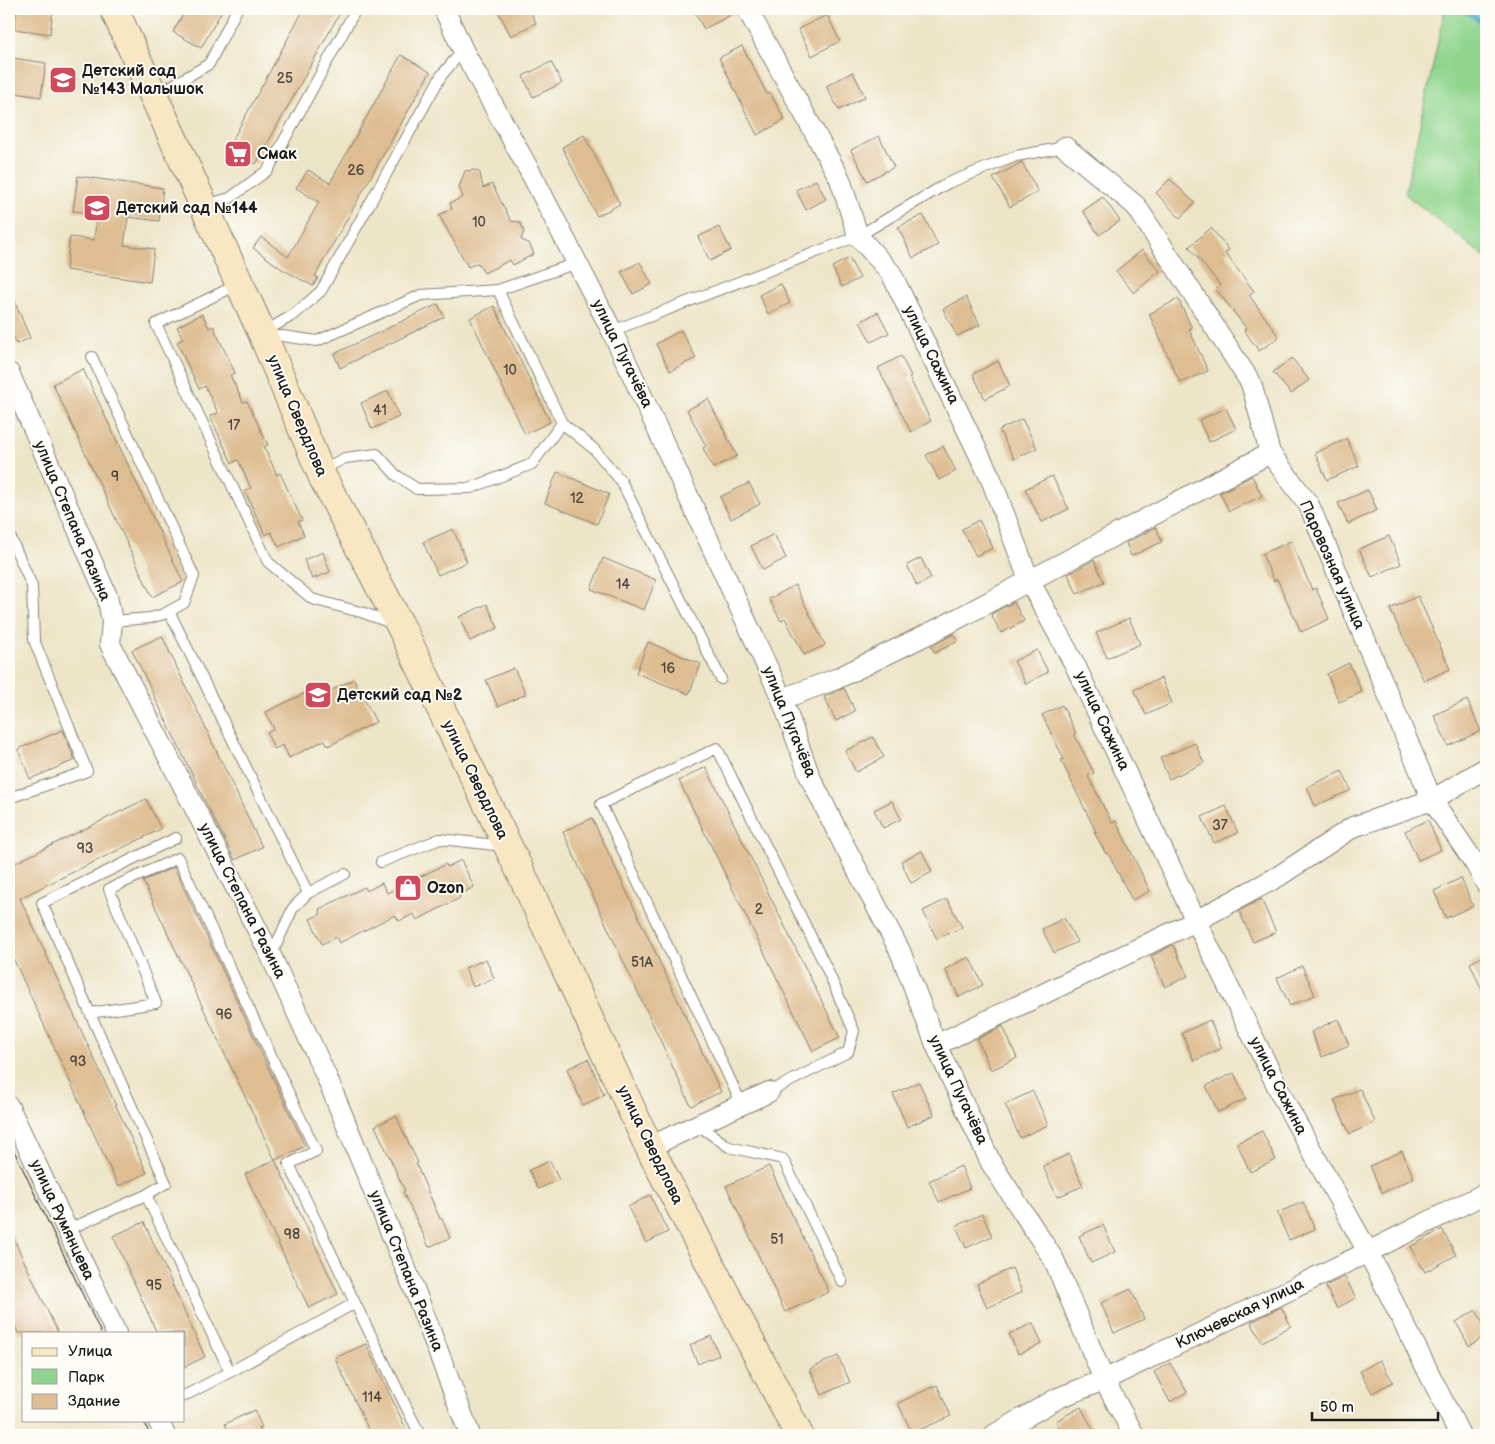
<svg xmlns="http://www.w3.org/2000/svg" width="1495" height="1444" font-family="'Balsamiq Sans',sans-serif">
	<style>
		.green { fill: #90d58e; stroke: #567855 }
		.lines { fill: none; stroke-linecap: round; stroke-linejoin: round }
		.stream { stroke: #4caaca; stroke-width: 5 }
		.building { fill: #debd92 }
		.lane-casing { stroke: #848072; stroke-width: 12 }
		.street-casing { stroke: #848072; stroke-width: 22 }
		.secondary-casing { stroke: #848072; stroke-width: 30 }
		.lane { stroke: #fff; stroke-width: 10 }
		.street { stroke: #fff; stroke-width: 20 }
		.secondary { stroke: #f9e7c3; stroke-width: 28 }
		.tram { stroke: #1c1c1c; stroke-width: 1 }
		.labels { text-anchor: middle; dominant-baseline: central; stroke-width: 4; stroke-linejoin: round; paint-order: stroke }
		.number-label { font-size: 14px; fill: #4c443a }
		.poi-label { font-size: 16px; font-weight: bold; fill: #1c1c1c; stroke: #fdfcf7; text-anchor: start }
		.street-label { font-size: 16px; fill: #1c1c1c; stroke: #fdfcf7 }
	</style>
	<rect width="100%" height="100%" fill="#fdfcf7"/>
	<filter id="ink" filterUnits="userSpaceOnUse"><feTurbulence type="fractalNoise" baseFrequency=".02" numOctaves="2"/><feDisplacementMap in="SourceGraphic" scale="10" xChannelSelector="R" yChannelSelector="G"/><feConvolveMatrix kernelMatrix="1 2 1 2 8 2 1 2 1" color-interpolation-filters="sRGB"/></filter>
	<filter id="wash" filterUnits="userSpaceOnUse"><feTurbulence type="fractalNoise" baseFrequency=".0096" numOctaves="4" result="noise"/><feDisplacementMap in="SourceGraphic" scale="20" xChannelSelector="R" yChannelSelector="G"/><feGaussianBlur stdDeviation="1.12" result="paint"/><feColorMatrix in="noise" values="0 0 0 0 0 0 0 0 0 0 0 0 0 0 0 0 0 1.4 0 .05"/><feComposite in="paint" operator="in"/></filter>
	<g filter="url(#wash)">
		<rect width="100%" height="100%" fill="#ede5c7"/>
		<path class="green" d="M 1445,9 L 1486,9 L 1486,258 L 1405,194 Z"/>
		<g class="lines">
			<path class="stream" d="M 1462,9 L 1486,24"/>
		</g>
		<g id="blocks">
			<path class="building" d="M 17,9 L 53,9 L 50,34 L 14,29 Z
				M 186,9 L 223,9 L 201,48 L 173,32 Z
				M 304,9 L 342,9 L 256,164 L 228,148 Z
				M 497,9 L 529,9 L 536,23 L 511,36 Z
				M 693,9 L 735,9 L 736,12 L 704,29 Z
				M 827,15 L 840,41 L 812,56 L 798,29 Z
				M 742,46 L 767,94 L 770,93 L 785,120 L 757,135 L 719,58 Z
				M 401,55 L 430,72 L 315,276 L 318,278 L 313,286 L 282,269 L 253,248 L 261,237 L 288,257 L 319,202 L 296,188 L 308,170 L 330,183 Z
				M 12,58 L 46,63 L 41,97 L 9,92 Z
				M 551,62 L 562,83 L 533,97 L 523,76 Z
				M 853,72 L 865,97 L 839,110 L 826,86 Z
				M 584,135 L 620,204 L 597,216 L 562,147 Z
				M 879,136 L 894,167 L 867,181 L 851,150 Z
				M 1022,162 L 1038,192 L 1010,207 L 993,178 Z
				M 475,170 L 480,173 L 483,188 L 492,184 L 511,221 L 520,222 L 524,231 L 521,240 L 529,243 L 534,254 L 513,265 L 510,260 L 484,273 L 478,263 L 468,267 L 439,215 L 452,209 L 450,203 L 463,197 L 459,187 L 465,171 Z
				M 78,176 L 163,188 L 159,221 L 128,217 L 124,245 L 154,249 L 150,282 L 66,270 L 70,237 L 94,240 L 97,214 L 73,211 Z
				M 1170,179 L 1195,203 L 1180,218 L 1156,193 Z
				M 816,180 L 826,199 L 806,210 L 796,190 Z
				M 1103,197 L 1120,221 L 1099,235 L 1083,211 Z
				M 923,215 L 938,245 L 913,258 L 898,227 Z
				M 719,227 L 731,250 L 710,261 L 698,237 Z
				M 1211,228 L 1229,250 L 1225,253 L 1254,291 L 1249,295 L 1279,337 L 1259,351 L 1244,330 L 1246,328 L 1216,289 L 1220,285 L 1189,247 Z
				M 1142,250 L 1160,271 L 1134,293 L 1116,271 Z
				M 849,258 L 860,278 L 842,287 L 832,267 Z
				M 640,262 L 652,284 L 633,294 L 621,272 Z
				M 781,284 L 790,303 L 768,314 L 759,295 Z
				M 9,288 L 30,338 L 16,344 L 9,325 Z
				M 966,297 L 980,325 L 957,336 L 943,309 Z
				M 1178,299 L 1192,328 L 1189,329 L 1208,371 L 1180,383 L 1149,314 Z
				M 438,304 L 444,317 L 340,368 L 334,354 Z
				M 494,306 L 550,422 L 525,434 L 470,318 Z
				M 878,312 L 889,333 L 871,342 L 860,322 Z
				M 202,314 L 209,328 L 213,326 L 235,373 L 230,375 L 243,402 L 247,401 L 268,445 L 264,447 L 277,475 L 280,473 L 302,520 L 298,522 L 304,535 L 279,547 L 271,532 L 265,535 L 245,491 L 251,488 L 238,460 L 232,463 L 210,416 L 218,413 L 205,386 L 199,389 L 177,342 L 183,339 L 177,327 Z
				M 681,330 L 696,358 L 670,371 L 656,344 Z
				M 901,356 L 911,376 L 909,377 L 931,421 L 911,432 L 878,368 Z
				M 1292,358 L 1309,380 L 1291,394 L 1273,372 Z
				M 998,361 L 1010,386 L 985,399 L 973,374 Z
				M 83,369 L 183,582 L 152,597 L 53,384 Z
				M 388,391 L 399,417 L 372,429 L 361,403 Z
				M 708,399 L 737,456 L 713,468 L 703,448 L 706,446 L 687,410 Z
				M 1226,408 L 1236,429 L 1209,442 L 1199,420 Z
				M 1022,419 L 1037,448 L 1014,459 L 999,430 Z
				M 1347,439 L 1359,466 L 1327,480 L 1315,453 Z
				M 943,446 L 956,471 L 939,480 L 926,455 Z
				M 557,472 L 609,494 L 597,524 L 545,503 Z
				M 1052,476 L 1069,509 L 1042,522 L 1025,489 Z
				M 1252,476 L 1262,496 L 1229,511 L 1220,493 Z
				M 749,483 L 760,504 L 731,519 L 720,497 Z
				M 1368,490 L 1377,510 L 1348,524 L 1338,503 Z
				M 979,520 L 993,548 L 976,556 L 962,529 Z
				M 1156,527 L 1162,542 L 1131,556 L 1126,543 Z
				M 453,529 L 467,562 L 438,575 L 423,542 Z
				M 774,534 L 786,558 L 763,570 L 751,546 Z
				M 1389,536 L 1401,564 L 1372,577 L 1359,549 Z
				M 1291,541 L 1312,590 L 1316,588 L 1329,619 L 1301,632 L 1277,579 L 1274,581 L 1262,554 Z
				M 323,552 L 330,572 L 312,579 L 304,560 Z
				M 603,558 L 656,580 L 644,610 L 591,589 Z
				M 921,558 L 931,578 L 917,586 L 907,565 Z
				M 1094,560 L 1104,582 L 1077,594 L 1068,574 Z
				M 795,585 L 825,645 L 804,655 L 785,618 L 781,621 L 769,599 Z
				M 1418,596 L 1450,669 L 1424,681 L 1390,609 Z
				M 1014,602 L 1024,621 L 1001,633 L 991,614 Z
				M 487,604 L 498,628 L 470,641 L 459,617 Z
				M 1129,618 L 1140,644 L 1107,658 L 1096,633 Z
				M 954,634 L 958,641 L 935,653 L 931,646 Z
				M 162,636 L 262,847 L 235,860 L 205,801 L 132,650 Z
				M 648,642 L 701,664 L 689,694 L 636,673 Z
				M 1037,650 L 1048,672 L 1026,684 L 1014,661 Z
				M 1349,663 L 1362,692 L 1339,702 L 1327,674 Z
				M 514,668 L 526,694 L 498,707 L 486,680 Z
				M 1161,678 L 1172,703 L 1146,715 L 1134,690 Z
				M 354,679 L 376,722 L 328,746 L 325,740 L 289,758 L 283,745 L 274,749 L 267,733 L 274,729 L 266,712 L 314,689 L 318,697 Z
				M 844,688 L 855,711 L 836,721 L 824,697 Z
				M 1467,700 L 1481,731 L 1448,746 L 1434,715 Z
				M 1062,705 L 1076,733 L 1074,734 L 1094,773 L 1088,776 L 1112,823 L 1116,821 L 1150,891 L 1132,900 L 1108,853 L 1106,854 L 1094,832 L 1096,832 L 1061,760 L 1064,759 L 1042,715 Z
				M 63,730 L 75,760 L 30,779 L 18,749 Z
				M 873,737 L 884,757 L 856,772 L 845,751 Z
				M 1195,743 L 1204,763 L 1169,779 L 1160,758 Z
				M 706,767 L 840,1038 L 813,1051 L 679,781 Z
				M 1342,771 L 1351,790 L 1315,806 L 1307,787 Z
				M 146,799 L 161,829 L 20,898 L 147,1173 L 118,1186 L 9,949 L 9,866 Z
				M 892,801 L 901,819 L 883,828 L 874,810 Z
				M 1226,806 L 1238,833 L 1214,843 L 1202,817 Z
				M 592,818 L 721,1092 L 691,1106 L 563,832 Z
				M 1428,820 L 1441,850 L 1418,860 L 1405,831 Z
				M 922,851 L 932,872 L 911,883 L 901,861 Z
				M 461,860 L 474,887 L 459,895 L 460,898 L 417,920 L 414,914 L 399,921 L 395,915 L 339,943 L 336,937 L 322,944 L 310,919 L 321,914 L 319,909 L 365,887 L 367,891 L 382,883 L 387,893 L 446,864 L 447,867 Z
				M 174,867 L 305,1146 L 275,1160 L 143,881 Z
				M 1461,878 L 1473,906 L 1446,918 L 1434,891 Z
				M 947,899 L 962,927 L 937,939 L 923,911 Z
				M 1261,899 L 1276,932 L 1253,942 L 1239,911 Z
				M 1064,918 L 1077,942 L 1054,953 L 1042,929 Z
				M 1173,945 L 1188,976 L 1165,987 L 1151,956 Z
				M 1486,955 L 1486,999 L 1470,963 Z
				M 969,957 L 983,985 L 959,997 L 945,969 Z
				M 486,959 L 494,978 L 473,987 L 465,968 Z
				M 1302,966 L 1315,995 L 1290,1006 L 1277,978 Z
				M 1338,1019 L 1349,1045 L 1322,1057 L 1311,1032 Z
				M 1210,1020 L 1222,1048 L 1194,1061 L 1182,1033 Z
				M 1003,1026 L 1017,1058 L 991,1070 L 977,1039 Z
				M 588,1059 L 604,1095 L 583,1105 L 567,1069 Z
				M 1234,1073 L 1246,1099 L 1218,1112 L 1206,1086 Z
				M 919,1082 L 934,1115 L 907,1127 L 893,1094 Z
				M 1360,1089 L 1375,1122 L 1350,1134 L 1334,1100 Z
				M 1033,1091 L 1048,1125 L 1020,1138 L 1005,1104 Z
				M 396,1116 L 418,1163 L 416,1164 L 440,1219 L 442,1219 L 450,1238 L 429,1247 L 403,1192 L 405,1191 L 375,1126 Z
				M 1262,1131 L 1276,1160 L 1250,1172 L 1237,1143 Z
				M 1402,1151 L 1414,1178 L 1382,1193 L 1370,1166 Z
				M 1069,1154 L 1083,1186 L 1057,1197 L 1043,1166 Z
				M 275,1160 L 338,1294 L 309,1308 L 245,1174 Z
				M 550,1161 L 559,1180 L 538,1189 L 529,1170 Z
				M 769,1166 L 829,1292 L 785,1312 L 726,1186 Z
				M 961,1166 L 970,1188 L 939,1202 L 929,1181 Z
				M 650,1195 L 668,1232 L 646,1243 L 628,1207 Z
				M 1303,1202 L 1315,1229 L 1289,1240 L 1277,1213 Z
				M 982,1214 L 992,1236 L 966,1248 L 956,1226 Z
				M 144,1222 L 205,1357 L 184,1367 L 184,1333 L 157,1333 L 113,1236 Z
				M 1103,1225 L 1115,1252 L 1091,1263 L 1079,1236 Z
				M 9,1229 L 58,1333 L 18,1333 L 9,1313 Z
				M 1442,1229 L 1456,1255 L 1425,1272 L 1410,1247 Z
				M 1012,1268 L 1022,1292 L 987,1308 L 977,1284 Z
				M 1345,1277 L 1356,1298 L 1337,1308 L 1325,1286 Z
				M 1131,1289 L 1144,1319 L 1114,1333 L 1101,1303 Z
				M 1281,1307 L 1291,1326 L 1262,1342 L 1251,1322 Z
				M 1476,1310 L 1486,1329 L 1486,1336 L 1469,1346 L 1456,1322 Z
				M 1033,1323 L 1042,1344 L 1018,1354 L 1009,1334 Z
				M 711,1336 L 719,1355 L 698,1364 L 690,1345 Z
				M 366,1344 L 409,1435 L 371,1435 L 335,1358 Z
				M 838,1356 L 850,1382 L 822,1395 L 810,1369 Z
				M 1380,1360 L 1393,1382 L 1372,1393 L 1360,1371 Z
				M 1170,1363 L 1187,1392 L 1170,1402 L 1154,1372 Z
				M 937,1385 L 951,1416 L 912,1433 L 898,1403 Z
				M 1081,1407 L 1096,1435 L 1064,1435 L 1056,1421 Z
				M 254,1410 L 262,1427 L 259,1428 L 262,1435 L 230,1435 L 225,1424 Z"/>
		</g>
	</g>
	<g filter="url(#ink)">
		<use href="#blocks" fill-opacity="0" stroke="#848072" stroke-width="1"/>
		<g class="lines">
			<defs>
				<path id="lane" d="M 463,50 L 441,76 L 321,291 L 295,314 L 262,333 L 317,341 L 421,295 L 498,290 L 577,263
					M 154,91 L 168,88 L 209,64 L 237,9
					M 205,205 L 230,198 L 268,170 L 356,9
					M 239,284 L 156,324 L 268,562 L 312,599 L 364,613 L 394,624
					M 612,331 L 858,236 L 948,183 L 1016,156 L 1065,147
					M 92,357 L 194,576 L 184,603 L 164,614 L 150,618 L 112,621
					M 562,423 L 594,449 L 621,481 L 721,679
					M 325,475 L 331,465 L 345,458 L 377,454 L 396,475 L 417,489 L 471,488 L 532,464 L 562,423 L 498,290
					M 9,534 L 32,586 L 34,640 L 87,771 L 9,798
					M 169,611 L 308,893 L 293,908 L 271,956
					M 381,862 L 440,839 L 505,846
					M 308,893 L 345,874
					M 90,1013 L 42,903 L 176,838
					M 742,1105 L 601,804 L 717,748 L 826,967 L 854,1031 L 848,1052 L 769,1092
					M 698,1125 L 729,1147 L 783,1159 L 842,1282
					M 146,1195 L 230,1372 L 184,1396
					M 67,1230 L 146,1195 L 166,1183 L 90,1013 L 156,1003 L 109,889 L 178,858 L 316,1151 L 289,1164 L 355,1303 L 230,1372
					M 355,1303 L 420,1435"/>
				<path id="street" d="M 444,9 L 463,50 L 534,179 L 612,331 L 782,699 L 810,777 L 844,845 L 900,951 L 936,1045 L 991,1163 L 1054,1260 L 1104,1380 L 1134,1435
					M 747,9 L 840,179 L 858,236 L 891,273 L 991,479 L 1029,580 L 1075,665 L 1196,921 L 1288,1108 L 1368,1252 L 1460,1435
					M 1065,147 L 1136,206 L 1251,383 L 1270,453 L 1309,505 L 1432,800 L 1476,865 L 1486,884
					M 9,373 L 107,596 L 112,621 L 110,644 L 271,956 L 327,1078 L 415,1291 L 470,1435
					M 782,699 L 836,679 L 938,629 L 1270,453
					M 936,1045 L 1196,921 L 1279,876 L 1353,827 L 1432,800 L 1486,768
					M 9,1107 L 116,1333
					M 649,1147 L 769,1092
					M 158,1420 L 165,1435
					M 994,1435 L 1058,1398 L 1104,1380 L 1368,1252 L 1486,1193"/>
				<path id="secondary" d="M 114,9 L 262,333 L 323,478 L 401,627 L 521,873 L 649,1147 L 799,1435"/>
			</defs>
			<use href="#lane" class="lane-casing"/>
			<use href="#street" class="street-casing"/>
			<use href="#secondary" class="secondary-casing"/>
			<use href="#lane" class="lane"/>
			<use href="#street" class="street"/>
			<use href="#secondary" class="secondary"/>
			<path class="tram" d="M 9,1140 L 101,1333
				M 143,1420 L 150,1435"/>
		</g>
	</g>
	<defs>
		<symbol id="school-square" viewBox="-11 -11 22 22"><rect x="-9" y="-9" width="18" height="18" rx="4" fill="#d1495b" stroke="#fdfcf7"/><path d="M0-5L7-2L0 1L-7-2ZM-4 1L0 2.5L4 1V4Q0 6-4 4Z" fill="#fff"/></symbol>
		<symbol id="supermarket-square" viewBox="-11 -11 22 22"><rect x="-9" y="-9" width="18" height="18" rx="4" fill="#d1495b" stroke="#fdfcf7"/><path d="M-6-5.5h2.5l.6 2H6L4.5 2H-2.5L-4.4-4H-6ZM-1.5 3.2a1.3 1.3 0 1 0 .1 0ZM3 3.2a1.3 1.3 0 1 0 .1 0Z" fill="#fff"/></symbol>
		<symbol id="shop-square" viewBox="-11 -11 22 22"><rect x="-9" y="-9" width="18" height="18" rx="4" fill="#d1495b" stroke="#fdfcf7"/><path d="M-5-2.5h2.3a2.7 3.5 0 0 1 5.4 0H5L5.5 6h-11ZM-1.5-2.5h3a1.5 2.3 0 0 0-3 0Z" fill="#fff"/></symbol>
	</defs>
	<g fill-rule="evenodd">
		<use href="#school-square" x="47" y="64" width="32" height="32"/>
		<use href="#supermarket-square" x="222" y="138" width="32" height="32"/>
		<use href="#school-square" x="81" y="192" width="32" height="32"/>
		<use href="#school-square" x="302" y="679" width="32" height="32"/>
		<use href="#shop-square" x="392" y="872" width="32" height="32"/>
	</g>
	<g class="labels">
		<g class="number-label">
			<text x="285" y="78">25</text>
			<text x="356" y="170">26</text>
			<text x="479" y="222">10</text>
			<text x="510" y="370">10</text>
			<text x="380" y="410">41</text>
			<text x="234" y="425">17</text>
			<text x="115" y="476">9</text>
			<text x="577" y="498">12</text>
			<text x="623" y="584">14</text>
			<text x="668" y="668">16</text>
			<text x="1220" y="825">37</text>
			<text x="85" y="848">93</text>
			<text x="759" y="909">2</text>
			<text x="642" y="962">51А</text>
			<text x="224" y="1014">96</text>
			<text x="78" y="1061">93</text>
			<text x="292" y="1234">98</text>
			<text x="777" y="1239">51</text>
			<text x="154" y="1285">95</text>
			<text x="372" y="1397">114</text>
		</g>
		<g class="poi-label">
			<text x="82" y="71">Детский сад<tspan x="82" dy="18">№143 Малышок</tspan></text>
			<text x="257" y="154">Смак</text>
			<text x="116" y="208">Детский сад №144</text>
			<text x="337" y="695">Детский сад №2</text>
			<text x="427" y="888">Ozon</text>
		</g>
		<g class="street-label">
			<text transform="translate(622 354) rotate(64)">улица Пугачёва</text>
			<text transform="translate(931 355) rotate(64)">улица Сажина</text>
			<text transform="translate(297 416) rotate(67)">улица Свердлова</text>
			<text transform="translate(72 521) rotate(67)">улица Степана Разина</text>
			<text transform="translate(1332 565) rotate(66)">Паровозная улица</text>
			<text transform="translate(1102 721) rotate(65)">улица Сажина</text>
			<text transform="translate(789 722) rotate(68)">улица Пугачёва</text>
			<text transform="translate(475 780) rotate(64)">улица Свердлова</text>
			<text transform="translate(242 901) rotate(63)">улица Степана Разина</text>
			<text transform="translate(1278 1086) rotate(63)">улица Сажина</text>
			<text transform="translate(958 1090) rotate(65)">улица Пугачёва</text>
			<text transform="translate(650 1145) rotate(64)">улица Свердлова</text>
			<text transform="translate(62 1220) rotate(65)">улица Румянцева</text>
			<text transform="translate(406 1271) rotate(68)">улица Степана Разина</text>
			<text transform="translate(1240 1314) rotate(-26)">Ключевская улица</text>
		</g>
	</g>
	<rect width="1495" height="1444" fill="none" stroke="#fdfcf7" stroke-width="30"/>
	<rect x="22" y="1332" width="162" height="90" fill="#fdfcf7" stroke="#a3a29f"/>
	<rect x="32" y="1348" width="25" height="8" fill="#f9e7c3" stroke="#a3a29f"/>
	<text x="68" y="1356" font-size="15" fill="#1c1c1c">Улица</text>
	<rect x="32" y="1369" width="25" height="15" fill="#90d58e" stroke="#a3a29f"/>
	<text x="68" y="1382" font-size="15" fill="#1c1c1c">Парк</text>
	<rect x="32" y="1394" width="25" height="15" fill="#debd92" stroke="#a3a29f"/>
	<text x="68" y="1406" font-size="15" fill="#1c1c1c">Здание</text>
	<path d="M1312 1412v8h126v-8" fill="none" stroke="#1c1c1c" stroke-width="2.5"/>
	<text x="1320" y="1412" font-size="15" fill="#1c1c1c" stroke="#fdfcf7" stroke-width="4" paint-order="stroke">50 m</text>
</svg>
